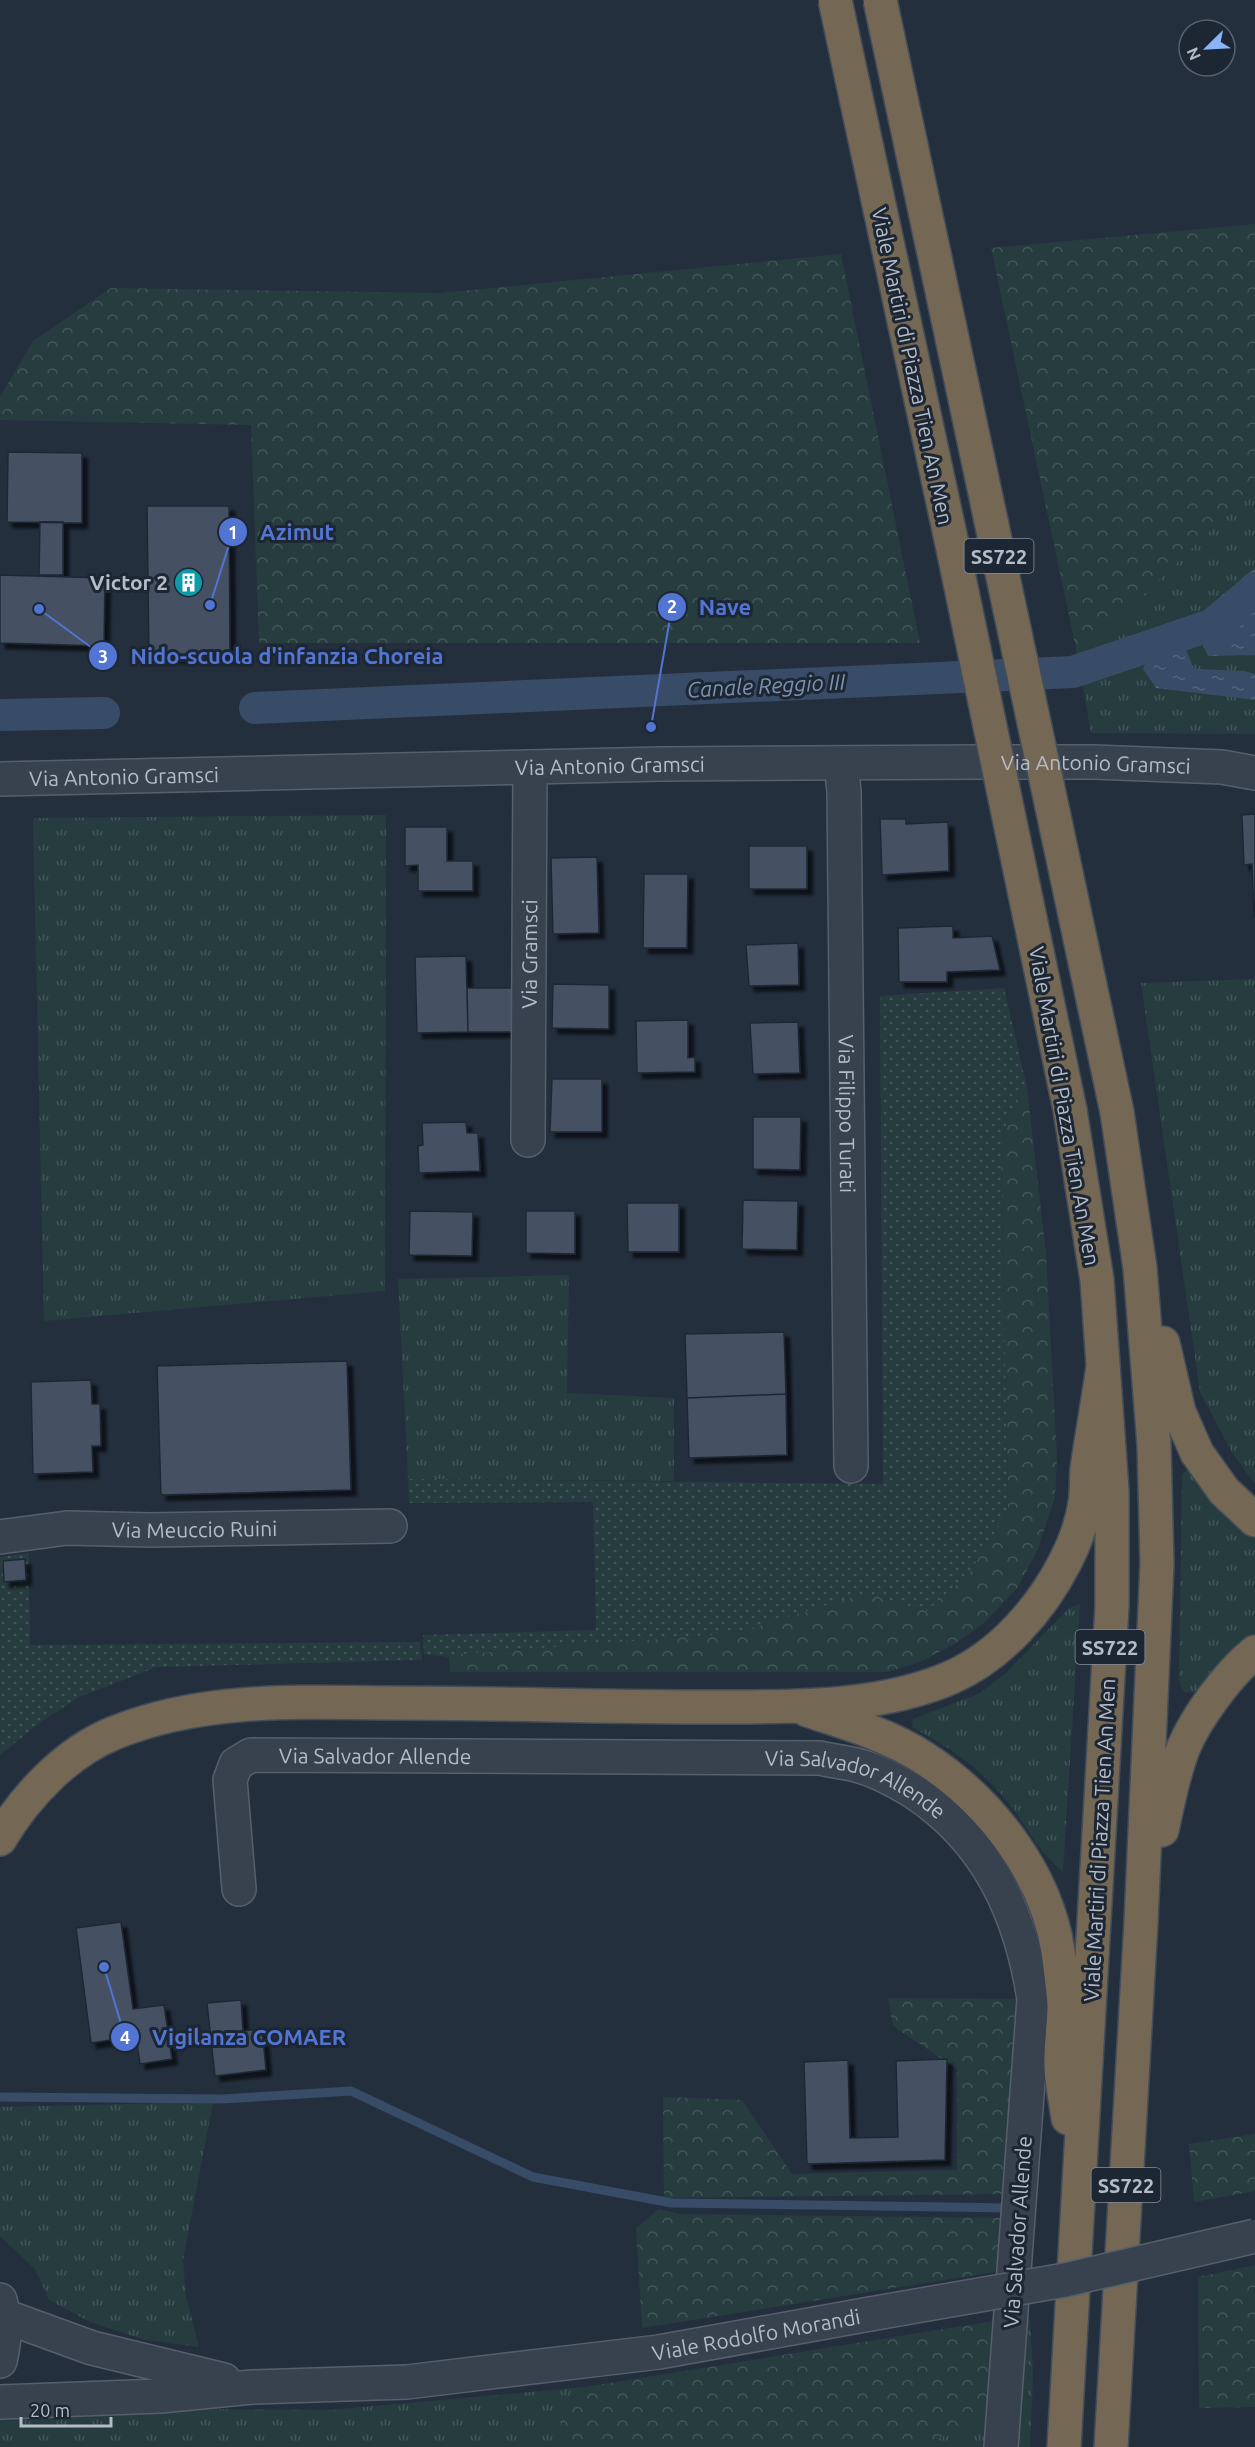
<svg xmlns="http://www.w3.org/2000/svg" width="1255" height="2447" font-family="Ubuntu,sans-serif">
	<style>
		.grass { fill: url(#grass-tufts) }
		.forest { fill: url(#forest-crowns) }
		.park { fill: url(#park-dots) }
		.water { fill: url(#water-ripples) }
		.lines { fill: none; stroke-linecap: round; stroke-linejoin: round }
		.stream { stroke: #394c67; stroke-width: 9 }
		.canal { stroke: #394c67; stroke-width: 32 }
		.building { fill: #455162; stroke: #1f2835; stroke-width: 1.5; filter: url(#shadow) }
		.minor-casing { stroke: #565f6c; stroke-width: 36 }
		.highway-casing { stroke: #434c59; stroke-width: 36 }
		.minor { stroke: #38414e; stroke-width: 33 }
		.highway { stroke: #746855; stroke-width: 33 }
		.minor-bridge-casing { stroke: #565f6c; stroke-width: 36; stroke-linecap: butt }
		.highway-bridge-casing { stroke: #434c59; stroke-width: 36; stroke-linecap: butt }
		.minor-bridge { stroke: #38414e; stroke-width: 33 }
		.highway-bridge { stroke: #746855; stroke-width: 33 }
		.labels { text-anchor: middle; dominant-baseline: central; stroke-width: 6; stroke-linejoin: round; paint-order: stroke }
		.shield { fill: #1d2633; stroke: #878f9c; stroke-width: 1.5 }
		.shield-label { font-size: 20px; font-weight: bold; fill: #b4bcc9 }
		.street-label { font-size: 21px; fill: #b4bcc9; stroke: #1d2633 }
		.poi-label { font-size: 21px; font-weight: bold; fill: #b4bcc9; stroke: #1d2633; text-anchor: end }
		.water-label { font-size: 22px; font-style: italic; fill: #7c92b1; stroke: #1d2633 }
		.leader { fill: none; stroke: #5274d3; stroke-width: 2 }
		.callout-dot { fill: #5274d3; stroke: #1d2633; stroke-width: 2 }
		.mark-label { font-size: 18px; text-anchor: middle; font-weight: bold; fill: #fff }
		.callout-label { font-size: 22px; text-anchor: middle; font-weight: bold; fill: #5274d3; stroke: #1d2633; stroke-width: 6; stroke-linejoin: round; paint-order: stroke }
	</style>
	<defs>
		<pattern id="grass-tufts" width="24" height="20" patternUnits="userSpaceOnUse" patternTransform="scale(1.5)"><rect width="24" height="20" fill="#263c3f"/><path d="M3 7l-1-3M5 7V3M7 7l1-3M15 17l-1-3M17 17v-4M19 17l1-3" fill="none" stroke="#435659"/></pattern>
		<pattern id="forest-crowns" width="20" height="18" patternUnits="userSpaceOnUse" patternTransform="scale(1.5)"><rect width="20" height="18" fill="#263c3f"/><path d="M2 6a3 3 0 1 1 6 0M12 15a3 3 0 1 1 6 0" fill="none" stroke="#435659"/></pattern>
		<pattern id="park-dots" width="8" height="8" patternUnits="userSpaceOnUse" patternTransform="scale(1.5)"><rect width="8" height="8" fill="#263c3f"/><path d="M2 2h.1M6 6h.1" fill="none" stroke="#435659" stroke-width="1.8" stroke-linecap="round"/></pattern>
		<pattern id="water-ripples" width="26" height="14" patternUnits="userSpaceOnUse" patternTransform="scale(1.5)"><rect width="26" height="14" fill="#394c67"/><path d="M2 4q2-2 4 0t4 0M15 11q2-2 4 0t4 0" fill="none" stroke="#53647b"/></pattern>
		<filter id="shadow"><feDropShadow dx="5.5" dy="5.5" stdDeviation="1.5" flood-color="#0009"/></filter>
	</defs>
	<rect width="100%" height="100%" fill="#242f3e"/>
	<path class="grass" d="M 1255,487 L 1255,734 L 1091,733 L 1078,658 Z
		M 386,815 L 385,1291 L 44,1321 L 33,821 L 34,818 Z
		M 1255,979 L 1255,1484 L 1231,1451 L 1200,1392 L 1141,983 Z
		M 569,1275 L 567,1393 L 674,1398 L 674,1481 L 408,1479 L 398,1279 Z
		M 1189,1469 C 1206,1497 1228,1519 1255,1538 L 1255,1635 L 1234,1653 L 1195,1693 L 1184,1692 L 1179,1681 L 1182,1474 Z
		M 1080,1604 L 1063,1871 C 1039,1853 1029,1829 1011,1806 C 984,1772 951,1746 912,1728 L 913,1719 L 980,1693 L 1006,1673 L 1069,1608 Z
		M 213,2102 L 183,2260 L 186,2296 L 199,2347 L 145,2340 L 90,2322 L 49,2300 L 35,2269 L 0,2236 L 0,2107 Z
		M 1030,2319 L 1033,2375 L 1030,2447 L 1013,2447 L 1020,2320 Z
		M 585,2387 L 571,2397 L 562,2424 L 565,2447 L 0,2447 L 0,2413 L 158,2409 L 330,2410 Z
		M 991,2408 L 988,2447 L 917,2447 L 985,2419 Z"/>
	<path class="forest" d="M 1255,224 L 1255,487 L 1078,658 L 991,248 Z
		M 841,254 L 920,643 L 259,643 L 251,425 L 0,420 L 0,397 L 33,341 L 111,288 L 440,293 Z
		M 1027,1088 L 1046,1253 L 1057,1458 L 1055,1497 L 1038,1549 L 1018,1587 L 985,1622 L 956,1643 L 920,1662 L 888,1672 L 450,1672 L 449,1657 L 461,1654 L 735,1633 L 866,1593 L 927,1611 L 969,1573 L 1008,1512 L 1001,1158 C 1003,1126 1007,1113 1027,1088 Z
		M 888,1998 L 1024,1999 L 1008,2194 L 664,2198 L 663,2097 L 742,2100 L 792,2174 L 957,2170 L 957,2069 L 893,2026 Z
		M 1255,2134 L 1255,2191 L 1194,2202 L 1189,2144 Z
		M 659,2209 L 680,2214 L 1006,2218 L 1001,2271 L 642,2328 L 636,2228 Z
		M 1255,2265 L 1255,2407 L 1199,2408 L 1198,2277 Z
		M 993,2321 L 991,2408 L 985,2419 L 917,2447 L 565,2447 L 563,2443 C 561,2414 560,2405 585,2387 Z"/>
	<path class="park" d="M 1004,988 L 1027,1088 C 1007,1113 1003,1126 1001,1158 L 1008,1512 L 969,1573 L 927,1611 L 866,1593 L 735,1633 L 461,1654 L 449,1657 L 424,1654 L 423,1635 L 596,1630 L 593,1502 L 409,1503 L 408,1479 L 883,1484 L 880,996 Z
		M 29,1553 L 30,1645 L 420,1642 L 422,1660 L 157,1667 L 79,1697 L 38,1724 L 0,1755 L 0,1557 Z"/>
	<path class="water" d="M 1255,568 L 1255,655 L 1208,656 L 1195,628 L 1202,625 L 1197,616 Z
		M 1184,645 L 1194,669 L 1244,671 L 1255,674 L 1255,700 L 1156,688 L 1143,669 L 1146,660 Z"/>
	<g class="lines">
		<path class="stream" d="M 0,2097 L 222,2099 L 351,2091 L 533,2177 L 672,2203 L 1013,2208"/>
		<path class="canal" d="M 255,708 L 1073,672 L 1223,621 L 1255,588
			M 0,715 L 104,713"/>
	</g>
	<path class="building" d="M 8,452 L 82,453 L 82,523 L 7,522 Z
		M 147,506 L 229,506 L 230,658 L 149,658 Z
		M 40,522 L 63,522 L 63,575 L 39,575 Z
		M 0,575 L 105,578 L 104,646 L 0,643 Z
		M 1255,814 L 1255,917 L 1254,917 L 1252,864 L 1244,865 L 1242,815 Z
		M 880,819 L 906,819 L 906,824 L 948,822 L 949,871 L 882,875 Z
		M 405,827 L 447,827 L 447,861 L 473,861 L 473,891 L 418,891 L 418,865 L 405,866 Z
		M 749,846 L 807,846 L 807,889 L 749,889 Z
		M 597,857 L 599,933 L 553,934 L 551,858 Z
		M 644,874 L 688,874 L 687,948 L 643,948 Z
		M 953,926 L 953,938 L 992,936 L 1000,970 L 947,972 L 947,982 L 899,982 L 898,928 Z
		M 798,943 L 799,985 L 749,986 L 746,945 Z
		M 466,956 L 468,1032 L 417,1033 L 415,957 Z
		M 553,984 L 609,985 L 609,1029 L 552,1028 Z
		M 467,988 L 515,988 L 515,1032 L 468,1032 Z
		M 688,1020 L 688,1058 L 695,1057 L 695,1072 L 637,1073 L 636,1021 Z
		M 798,1022 L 800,1073 L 753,1074 L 750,1023 Z
		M 552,1079 L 602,1079 L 602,1132 L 550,1132 Z
		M 753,1117 L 801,1117 L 800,1170 L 753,1169 Z
		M 466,1122 L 467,1133 L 478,1133 L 480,1171 L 419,1173 L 418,1146 L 423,1145 L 422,1123 Z
		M 743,1200 L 798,1201 L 797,1250 L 742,1249 Z
		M 627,1203 L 679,1203 L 679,1252 L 628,1252 Z
		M 410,1211 L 473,1212 L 472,1256 L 409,1255 Z
		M 526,1211 L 575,1211 L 575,1254 L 526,1253 Z
		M 784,1332 L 786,1394 L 687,1398 L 685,1334 Z
		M 347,1361 L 351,1490 L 161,1495 L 157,1366 Z
		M 91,1380 L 92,1404 L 100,1404 L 101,1446 L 92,1446 L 93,1472 L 33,1474 L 31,1382 Z
		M 786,1394 L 787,1455 L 689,1458 L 687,1398 Z
		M 25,1559 L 26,1580 L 4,1582 L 3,1561 Z
		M 121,1922 L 133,2009 L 164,2005 L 172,2059 L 140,2064 L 136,2036 L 91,2043 L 76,1928 Z
		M 241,2000 L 243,2031 L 262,2029 L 266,2070 L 215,2076 L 207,2003 Z
		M 947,2059 L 945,2160 L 807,2164 L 804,2062 L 848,2060 L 850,2138 L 898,2137 L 896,2061 Z"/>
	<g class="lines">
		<defs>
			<g id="minor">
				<path id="s1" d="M 841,763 L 844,792 L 851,1466"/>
				<path id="s2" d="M 0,779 L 662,764 L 977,762 L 1094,762 L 1222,767 L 1255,773"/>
				<path id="s3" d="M 528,1140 L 530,767"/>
				<path id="s4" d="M 0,1537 L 67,1528 L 150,1530 L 390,1526"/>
				<path id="s5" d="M 239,1889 L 230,1780 L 236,1764 L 251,1755 L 820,1758 C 832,1761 844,1762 856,1765 C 877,1770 896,1781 914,1792 C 988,1841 1021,1914 1034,1999 L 1001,2447"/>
				<path d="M 0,2300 C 6,2322 5,2339 0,2361"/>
				<path d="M 4,2316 L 92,2348 L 224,2380"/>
				<path id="s6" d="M 0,2402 L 160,2396 L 252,2387 L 407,2382 L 659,2352 L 870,2314"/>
			</g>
			<path id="highway" d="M 1163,1343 L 1179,1412 L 1197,1453 L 1224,1491 L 1255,1520
				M 807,1710 C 846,1723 889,1735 924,1758 C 989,1800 1046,1872 1058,1951 C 1060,1968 1063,1987 1064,2005 C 1064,2026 1060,2047 1061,2068 C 1062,2085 1066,2102 1068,2118
				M 1162,1830 C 1168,1802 1173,1775 1183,1749 C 1196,1717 1229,1673 1255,1652
				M 0,1839 C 25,1796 67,1752 114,1733 C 202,1697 298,1702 392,1703 C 506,1703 621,1708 735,1707 C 805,1707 887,1706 952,1677 C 1001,1655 1041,1609 1065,1562 C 1074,1545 1082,1523 1085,1503 C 1087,1492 1086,1480 1087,1469 C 1092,1435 1098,1401 1103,1367
				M 1064,2447 L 1112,1606 L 1112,1491 L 1097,1280 L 1070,1110
				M 1111,2447 L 1141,1922 L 1157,1564 L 1154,1445 L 1140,1268 L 1117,1112"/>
		</defs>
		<use href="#minor" class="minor-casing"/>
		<use href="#highway" class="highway-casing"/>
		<use href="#minor" class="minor"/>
		<use href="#highway" class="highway"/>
		<defs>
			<path id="minor-bridge" d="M 870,2314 L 1065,2280 L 1255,2236"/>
			<path id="highway-bridge" d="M 835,0 L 952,544 L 1070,1110
				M 880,0 L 1117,1112"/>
		</defs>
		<use href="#minor-bridge" class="minor-bridge-casing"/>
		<use href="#highway-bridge" class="highway-bridge-casing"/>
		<use href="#minor-bridge" class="minor-bridge"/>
		<use href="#highway-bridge" class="highway-bridge"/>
	</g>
	<defs>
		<symbol id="building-disc" viewBox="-11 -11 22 22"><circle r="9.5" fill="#0f9aa8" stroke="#1d2633"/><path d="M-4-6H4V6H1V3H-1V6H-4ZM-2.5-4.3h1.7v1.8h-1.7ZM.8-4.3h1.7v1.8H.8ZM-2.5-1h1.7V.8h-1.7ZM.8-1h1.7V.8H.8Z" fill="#fff"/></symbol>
	</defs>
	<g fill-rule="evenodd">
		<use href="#building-disc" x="172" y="566" width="33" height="33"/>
	</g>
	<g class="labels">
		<g class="shield">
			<rect x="964.5" y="539" width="69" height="34" rx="4.5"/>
			<rect x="1075.5" y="1630" width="69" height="34" rx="4.5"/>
			<rect x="1091.5" y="2168" width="69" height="34" rx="4.5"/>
		</g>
		<g class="shield-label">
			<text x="999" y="556">SS722</text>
			<text x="1110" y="1647">SS722</text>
			<text x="1126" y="2185">SS722</text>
		</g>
		<g class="street-label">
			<text transform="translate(913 366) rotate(78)">Viale Martiri di Piazza Tien An Men</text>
			<text stroke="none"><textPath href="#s2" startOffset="1096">Via Antonio Gramsci</textPath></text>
			<text stroke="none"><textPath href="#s2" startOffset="610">Via Antonio Gramsci</textPath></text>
			<text stroke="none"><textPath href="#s2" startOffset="124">Via Antonio Gramsci</textPath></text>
			<text stroke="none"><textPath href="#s3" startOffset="186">Via Gramsci</textPath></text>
			<text transform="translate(1065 1106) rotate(80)">Viale Martiri di Piazza Tien An Men</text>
			<text stroke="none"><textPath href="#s1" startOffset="351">Via Filippo Turati</textPath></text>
			<text stroke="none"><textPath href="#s4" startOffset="195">Via Meuccio Ruini</textPath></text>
			<text stroke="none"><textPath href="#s5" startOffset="268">Via Salvador Allende</textPath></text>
			<text stroke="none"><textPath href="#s5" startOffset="754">Via Salvador Allende</textPath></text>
			<text transform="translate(1099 1840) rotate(-87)">Viale Martiri di Piazza Tien An Men</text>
			<text transform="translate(1017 2232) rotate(-86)">Via Salvador Allende</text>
			<text stroke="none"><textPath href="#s6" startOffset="760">Viale Rodolfo Morandi</textPath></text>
		</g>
		<g class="poi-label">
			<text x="168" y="582">Victor 2</text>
		</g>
		<g class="water-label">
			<text transform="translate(766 685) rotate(-3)">Canale Reggio III</text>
		</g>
	</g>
	<path class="leader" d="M210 605L233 532M651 727L672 607M39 609L103 656M104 1967L125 2037"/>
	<g class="callout-dot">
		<circle cx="210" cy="605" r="6"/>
		<circle cx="651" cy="727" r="6"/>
		<circle cx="39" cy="609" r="6"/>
		<circle cx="104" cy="1967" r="6"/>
		<circle cx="233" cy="532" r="15"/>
		<circle cx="672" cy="607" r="15"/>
		<circle cx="103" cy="656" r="15"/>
		<circle cx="125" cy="2037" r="15"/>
	</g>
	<g class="mark-label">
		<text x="233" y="539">1</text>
		<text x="672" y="613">2</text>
		<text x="103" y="663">3</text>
		<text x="125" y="2044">4</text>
	</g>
	<g class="callout-label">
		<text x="297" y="540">Azimut</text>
		<text x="725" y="615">Nave</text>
		<text x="287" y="664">Nido-scuola d'infanzia Choreia</text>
		<text x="249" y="2045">Vigilanza COMAER</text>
	</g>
	<g transform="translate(1207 48) rotate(246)"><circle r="28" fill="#1d2633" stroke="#59626f" stroke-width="1.5"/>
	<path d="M0-4.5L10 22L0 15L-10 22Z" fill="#8ab4f8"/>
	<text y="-9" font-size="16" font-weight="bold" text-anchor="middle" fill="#b4bcc9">N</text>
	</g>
	<path d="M21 2417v9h90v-9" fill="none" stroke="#b4bcc9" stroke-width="3"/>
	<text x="30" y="2417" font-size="18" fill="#b4bcc9" stroke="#1d2633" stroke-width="4.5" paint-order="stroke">20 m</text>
</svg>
